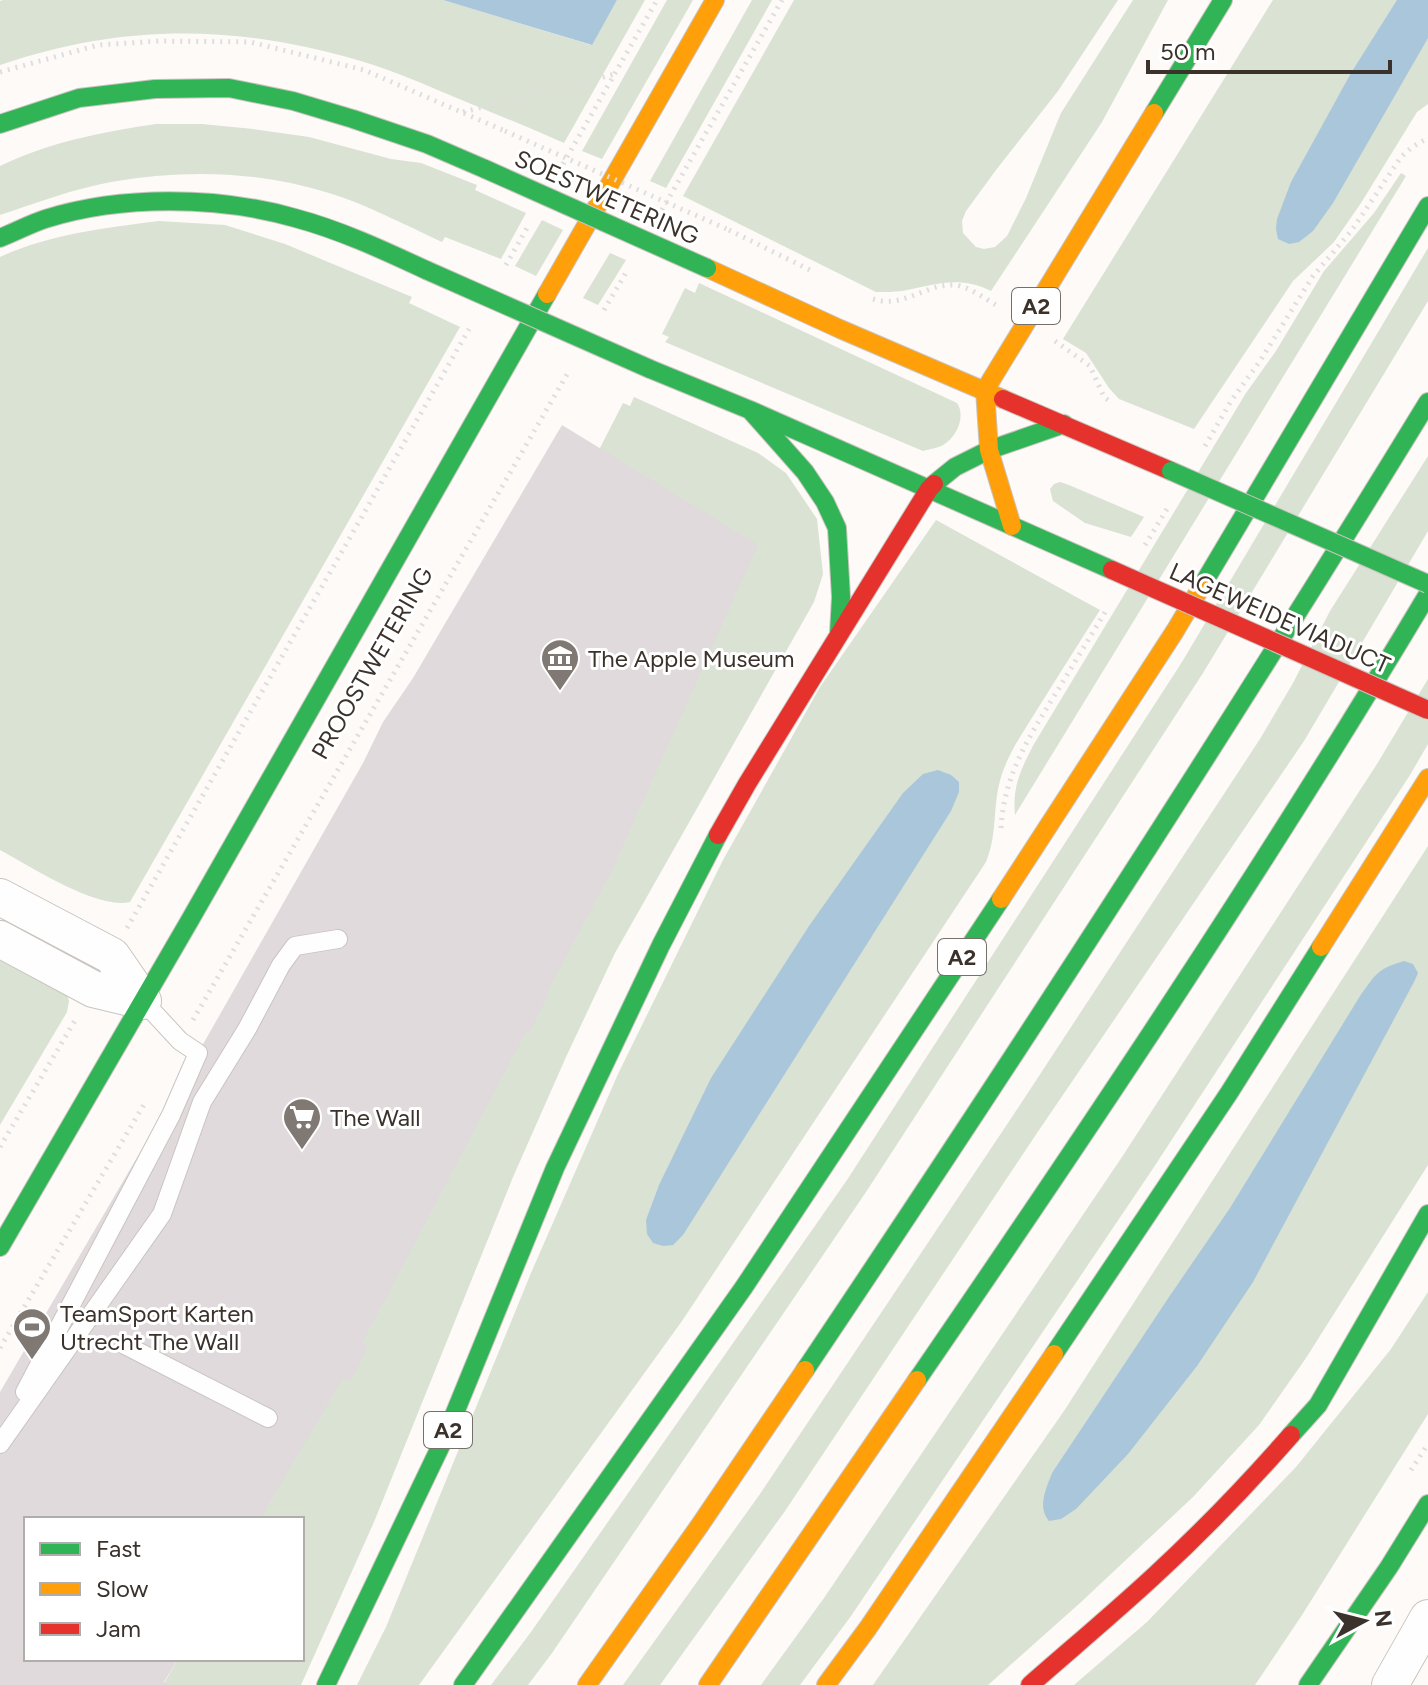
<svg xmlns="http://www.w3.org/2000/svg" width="1428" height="1685" font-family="Figtree,sans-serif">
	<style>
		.green { fill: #d9e2d3 }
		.water { fill: #aac6db }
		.building { fill: #e0dadd }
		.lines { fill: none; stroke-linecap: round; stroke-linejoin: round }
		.lane-casing { stroke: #c9c4bf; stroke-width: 20 }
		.street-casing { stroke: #c9c4bf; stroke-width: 38 }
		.fast-casing { stroke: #c9c4bf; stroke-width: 20 }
		.slow-casing { stroke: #c9c4bf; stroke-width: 20 }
		.jam-casing { stroke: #c9c4bf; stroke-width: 20 }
		.path { stroke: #dfdede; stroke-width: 5; stroke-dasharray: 2 6; stroke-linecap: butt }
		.lane { stroke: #fffefe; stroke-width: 18 }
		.street { stroke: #fffefe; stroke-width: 36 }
		.fast { stroke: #30b455; stroke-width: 18 }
		.slow { stroke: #ff9f0a; stroke-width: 18 }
		.jam { stroke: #e5322d; stroke-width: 18 }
		.fast-bridge-casing { stroke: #c9c4bf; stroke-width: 20; stroke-linecap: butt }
		.jam-bridge-casing { stroke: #c9c4bf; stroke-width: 20; stroke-linecap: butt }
		.path-bridge { stroke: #dfdede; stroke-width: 5; stroke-dasharray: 2 6; stroke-linecap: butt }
		.fast-bridge { stroke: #30b455; stroke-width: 18 }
		.jam-bridge { stroke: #e5322d; stroke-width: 18 }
		.labels { text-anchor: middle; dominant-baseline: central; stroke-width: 6; stroke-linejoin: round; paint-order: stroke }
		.shield { fill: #fff; stroke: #76706b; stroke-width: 2 }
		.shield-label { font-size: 22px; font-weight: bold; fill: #3b322b }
		.street-label { font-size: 24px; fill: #3b322b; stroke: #fff }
		.poi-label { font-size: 24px; fill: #3b322b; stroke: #fff; text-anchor: start }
	</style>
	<rect width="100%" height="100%" fill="#fdfaf8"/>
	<path class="green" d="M 3,0 L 443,0 L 591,45 L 617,0 L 645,0 L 564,143 C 523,125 481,108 440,91 C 412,79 383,67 354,59 C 233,24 120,24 0,65 L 0,1 Z
		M 667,0 L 693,0 L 602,159 L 582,151 Z
		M 752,0 L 772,0 L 666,188 L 650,181 Z
		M 794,0 L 1118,0 L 1058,91 L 996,170 L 966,211 L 962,221 L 963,233 L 976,247 L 984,249 L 995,247 L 1007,236 L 1026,198 L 1061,113 L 1133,0 L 1168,0 L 1102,122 L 991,291 C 958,275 936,285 902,291 C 894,292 885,292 876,292 L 683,196 Z
		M 1273,0 L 1428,0 L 1428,104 L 1417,112 L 1361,203 L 1334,242 L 1293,281 L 1194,429 L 1119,399 L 1109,388 L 1086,353 L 1063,339 Z
		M 156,124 L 202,124 L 253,129 L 309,137 L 391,159 L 421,163 L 477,185 L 475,190 L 526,213 L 501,259 L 445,237 L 442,242 C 405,225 368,205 329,193 C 259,171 184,169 111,182 C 73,189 36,203 0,215 L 0,166 C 49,142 103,132 156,124 Z
		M 1401,173 L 1406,176 L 1015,815 C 1012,787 1021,769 1034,744 L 1246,393 L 1276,351 L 1324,271 L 1374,213 Z
		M 542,220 L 563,230 L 536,276 L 515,266 Z
		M 159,221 L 225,225 L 285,244 L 412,297 L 409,303 L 460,327 L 130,902 C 97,910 30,866 0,850 L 0,257 C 50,234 105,228 159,221 Z
		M 1428,248 L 1428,301 L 1203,673 L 866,1192 L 552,1653 L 528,1685 L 491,1685 L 531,1632 L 847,1180 L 1182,662 Z
		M 610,253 L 626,260 L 598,305 L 583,298 Z
		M 699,283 L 957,403 C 966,416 957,437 943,445 C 938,448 929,449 923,451 L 665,342 L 669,337 L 662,334 L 685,288 L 695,293 Z
		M 634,397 L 758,453 L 786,473 L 817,519 L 823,574 L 814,602 L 615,953 L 566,1057 L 513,1177 L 374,1522 L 301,1685 L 163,1685 L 178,1659 L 302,1659 L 302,1519 L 260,1519 L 548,572 L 600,448 L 623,403 L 630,406 Z
		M 1428,456 L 1428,531 L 1304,741 L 1037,1133 L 785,1511 L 660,1685 L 623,1685 L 760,1494 L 1012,1117 L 1260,739 L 1293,683 L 1330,611 Z
		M 1060,482 L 1069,485 L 1144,517 L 1131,537 L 1085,523 L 1053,501 L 1050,489 L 1054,484 Z
		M 936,520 L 1100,610 C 1080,641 1060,673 1040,705 C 1026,728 1009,751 1001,777 C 992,807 998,833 986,862 L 682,1321 L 419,1685 L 357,1685 L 386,1627 L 531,1273 L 618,1074 L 723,860 L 820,687 Z
		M 1428,679 L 1428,744 L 1410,775 L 1152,1170 L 851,1616 L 800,1685 L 761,1685 L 824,1598 L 1122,1157 L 1377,764 Z
		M 1428,846 L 1428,1165 L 1306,1358 L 1259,1425 L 1193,1497 L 1080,1603 L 988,1685 L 873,1685 L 1064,1411 Z
		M 0,955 L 66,991 L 69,1001 L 67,1012 L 0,1125 Z
		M 1428,1292 L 1428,1414 L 1302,1615 L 1255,1685 L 1074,1685 L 1147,1622 L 1296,1467 L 1391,1349 Z"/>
	<path class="water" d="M 443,0 L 617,0 L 592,45 Z
		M 1397,0 L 1428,0 L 1428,38 L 1333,203 L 1313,231 L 1299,242 L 1289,244 L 1278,239 L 1276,229 L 1277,219 L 1291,182 L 1351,73 Z
		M 938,770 L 951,775 L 959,782 L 959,792 L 951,811 L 683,1235 L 673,1245 L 663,1246 L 653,1243 L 647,1234 L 646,1220 L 659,1185 L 711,1078 L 809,926 L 903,793 L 923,774 Z
		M 1404,961 L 1413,964 L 1418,973 L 1414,982 L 1253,1282 L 1197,1366 L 1128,1454 L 1076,1509 L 1061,1519 L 1049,1521 C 1037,1507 1046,1489 1052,1473 L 1169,1297 L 1230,1208 L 1360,996 C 1376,974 1377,969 1404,961 Z"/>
	<path class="building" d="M 562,425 L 758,545 L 611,872 L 547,992 L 549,993 L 529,1033 L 526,1032 L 362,1343 L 369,1346 L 350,1382 L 343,1378 L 260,1519 L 26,1519 L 26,1659 L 178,1659 L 164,1682 L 169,1685 L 0,1685 L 0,1392 L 198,1053 L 363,763 L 383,722 L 413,678 Z"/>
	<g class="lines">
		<defs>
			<path id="lane" d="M 125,1345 L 268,1418
				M 25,1392 L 171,1115 L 198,1053 L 180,1041 L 143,1001
				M 0,1444 L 162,1214 L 202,1102 L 247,1029 L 281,965 L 295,946 L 338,939"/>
			<path id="street" d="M 0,897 L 112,956 L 143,1001
				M 0,939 L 93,989 L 143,1001
				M 1390,1685 L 1428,1618"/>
			<path id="fast" d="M 1154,113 L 1223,0
				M 0,124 L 79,98 L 155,89 L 229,88 L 293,101 L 353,119 L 427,144 L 485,169
				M 0,238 C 15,232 30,224 45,219 C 121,195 218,196 295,218 C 340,230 383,250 426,270
				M 650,369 L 750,410 L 1112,570
				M 750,410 L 805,472 L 825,502 L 837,528 L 841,597 L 839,633
				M 934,484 L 955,467 L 989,450 L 1064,424
				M 1203,584 L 1428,206
				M 0,1247 L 190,920 L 547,294
				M 1054,1354 L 1229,1093 L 1321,947
				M 805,1370 C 1019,1051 1228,729 1428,402
				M 917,1380 C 1094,1122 1268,862 1428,594
				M 1291,1435 L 1318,1405 L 1428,1214
				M 326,1685 L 445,1437 L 555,1168 L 661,945 L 718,835
				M 463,1685 L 744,1287 L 1001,899
				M 1308,1685 L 1389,1567 L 1428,1504"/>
			<path id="slow" d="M 707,268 L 840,329 L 1003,399
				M 547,294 L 715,0
				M 1012,526 L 989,450 L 985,390 L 1154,113
				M 1001,899 L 1175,631 L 1203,584
				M 1321,947 L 1428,778
				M 587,1685 L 700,1525 L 805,1370
				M 708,1685 L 917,1380
				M 826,1685 L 868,1628 L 1054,1354"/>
			<path id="jam" d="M 1003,399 L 1171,471
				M 718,835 L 747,784 L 929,489 L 934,484
				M 1030,1685 C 1071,1649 1114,1613 1154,1576 C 1203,1531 1248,1484 1291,1435"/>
		</defs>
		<use href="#lane" class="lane-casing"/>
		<use href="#street" class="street-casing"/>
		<use href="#fast" class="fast-casing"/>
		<use href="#slow" class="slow-casing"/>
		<use href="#jam" class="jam-casing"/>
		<path class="path" d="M 0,72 L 98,45 L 160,41 L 250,42 L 364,70 L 505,131
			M 463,112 L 615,74
			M 563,164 L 657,0
			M 662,210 L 782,0
			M 729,230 L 810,270
			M 506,265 L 527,228
			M 873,299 C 904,309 926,283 955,285 C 968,286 984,298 996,305
			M 604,310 L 627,271
			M 1055,341 L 1090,366 L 1104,397 L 1108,400
			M 1205,446 L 1231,401 L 1260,361 L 1313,276 L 1352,230 L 1401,157 L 1412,147 L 1428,138
			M 1145,545 L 1167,509
			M 1001,828 C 1004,775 1029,737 1056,693 C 1073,665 1090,637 1107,609
			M 127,928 L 469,329
			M 193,1020 L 569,371
			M 0,1147 L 77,1017
			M 0,1348 L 146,1101
			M 1411,1470 L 1428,1444"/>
		<use href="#lane" class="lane"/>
		<use href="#street" class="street"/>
		<use href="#fast" class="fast"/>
		<use href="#slow" class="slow"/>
		<use href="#jam" class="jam"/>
		<defs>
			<path id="fast-bridge" d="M 485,169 L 707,268
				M 426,270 L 650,369
				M 1171,471 L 1428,584"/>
			<path id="jam-bridge" d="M 1112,570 L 1428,710"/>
		</defs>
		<use href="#fast-bridge" class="fast-bridge-casing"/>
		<use href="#jam-bridge" class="jam-bridge-casing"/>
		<path class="path-bridge" d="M 505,131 L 729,230"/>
		<use href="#fast-bridge" class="fast-bridge"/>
		<use href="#jam-bridge" class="jam-bridge"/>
	</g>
	<defs>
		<symbol id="museum-pin" viewBox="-11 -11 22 30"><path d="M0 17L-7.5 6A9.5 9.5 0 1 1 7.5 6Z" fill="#7f7873" stroke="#fff"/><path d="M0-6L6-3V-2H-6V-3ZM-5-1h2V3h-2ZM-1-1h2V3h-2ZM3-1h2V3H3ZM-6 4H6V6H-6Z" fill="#fff"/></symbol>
		<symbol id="supermarket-pin" viewBox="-11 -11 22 30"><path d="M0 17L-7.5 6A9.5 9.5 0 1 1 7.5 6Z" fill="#7f7873" stroke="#fff"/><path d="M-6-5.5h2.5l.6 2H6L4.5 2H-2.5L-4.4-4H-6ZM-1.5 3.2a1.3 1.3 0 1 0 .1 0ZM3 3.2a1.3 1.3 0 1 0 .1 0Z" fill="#fff"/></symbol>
		<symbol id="stadium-pin" viewBox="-11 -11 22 30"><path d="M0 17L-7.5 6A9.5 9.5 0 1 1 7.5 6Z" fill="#7f7873" stroke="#fff"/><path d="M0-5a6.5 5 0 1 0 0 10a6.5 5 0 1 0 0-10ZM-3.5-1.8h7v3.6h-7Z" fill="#fff"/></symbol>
	</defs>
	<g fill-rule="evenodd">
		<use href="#museum-pin" x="538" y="636" width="44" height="60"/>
		<use href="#supermarket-pin" x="280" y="1095" width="44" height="60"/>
		<use href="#stadium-pin" x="10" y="1305" width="44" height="60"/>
	</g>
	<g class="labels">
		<g class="shield">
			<rect x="1012" y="288" width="48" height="36" rx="6"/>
			<rect x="938" y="939" width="48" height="36" rx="6"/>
			<rect x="424" y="1412" width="48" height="36" rx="6"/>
		</g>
		<g class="shield-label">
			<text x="1036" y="306">A2</text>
			<text x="962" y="957">A2</text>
			<text x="448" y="1430">A2</text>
		</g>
		<g class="street-label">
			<text transform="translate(607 197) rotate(24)">SOESTWETERING</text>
			<text transform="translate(1280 618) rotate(24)">LAGEWEIDEVIADUCT</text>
			<text transform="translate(372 663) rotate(-60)">PROOSTWETERING</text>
		</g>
		<g class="poi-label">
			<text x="588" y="658">The Apple Museum</text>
			<text x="330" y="1117">The Wall</text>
			<text x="60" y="1313">TeamSport Karten<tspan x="60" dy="28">Utrecht The Wall</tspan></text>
		</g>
	</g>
	<rect x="24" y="1517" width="280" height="144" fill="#ffffff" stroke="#b1adaa" stroke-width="2"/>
	<rect x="40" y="1543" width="40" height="12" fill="#30b455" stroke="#b1adaa" stroke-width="2"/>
	<text x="96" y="1557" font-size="24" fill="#3b322b">Fast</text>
	<rect x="40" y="1583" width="40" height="12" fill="#ff9f0a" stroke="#b1adaa" stroke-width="2"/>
	<text x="96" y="1597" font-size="24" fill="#3b322b">Slow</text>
	<rect x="40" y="1623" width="40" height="12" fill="#e5322d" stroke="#b1adaa" stroke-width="2"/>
	<text x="96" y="1637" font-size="24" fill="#3b322b">Jam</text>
	<g transform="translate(1364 1621) rotate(83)" stroke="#ffffff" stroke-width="6" paint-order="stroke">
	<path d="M0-6L14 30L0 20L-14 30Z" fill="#3b322b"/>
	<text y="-12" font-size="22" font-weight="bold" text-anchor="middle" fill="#3b322b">N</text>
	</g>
	<path d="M1148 60v12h242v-12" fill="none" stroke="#3b322b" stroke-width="4"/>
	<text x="1160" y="60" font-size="24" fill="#3b322b" stroke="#ffffff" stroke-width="6" paint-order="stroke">50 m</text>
</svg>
